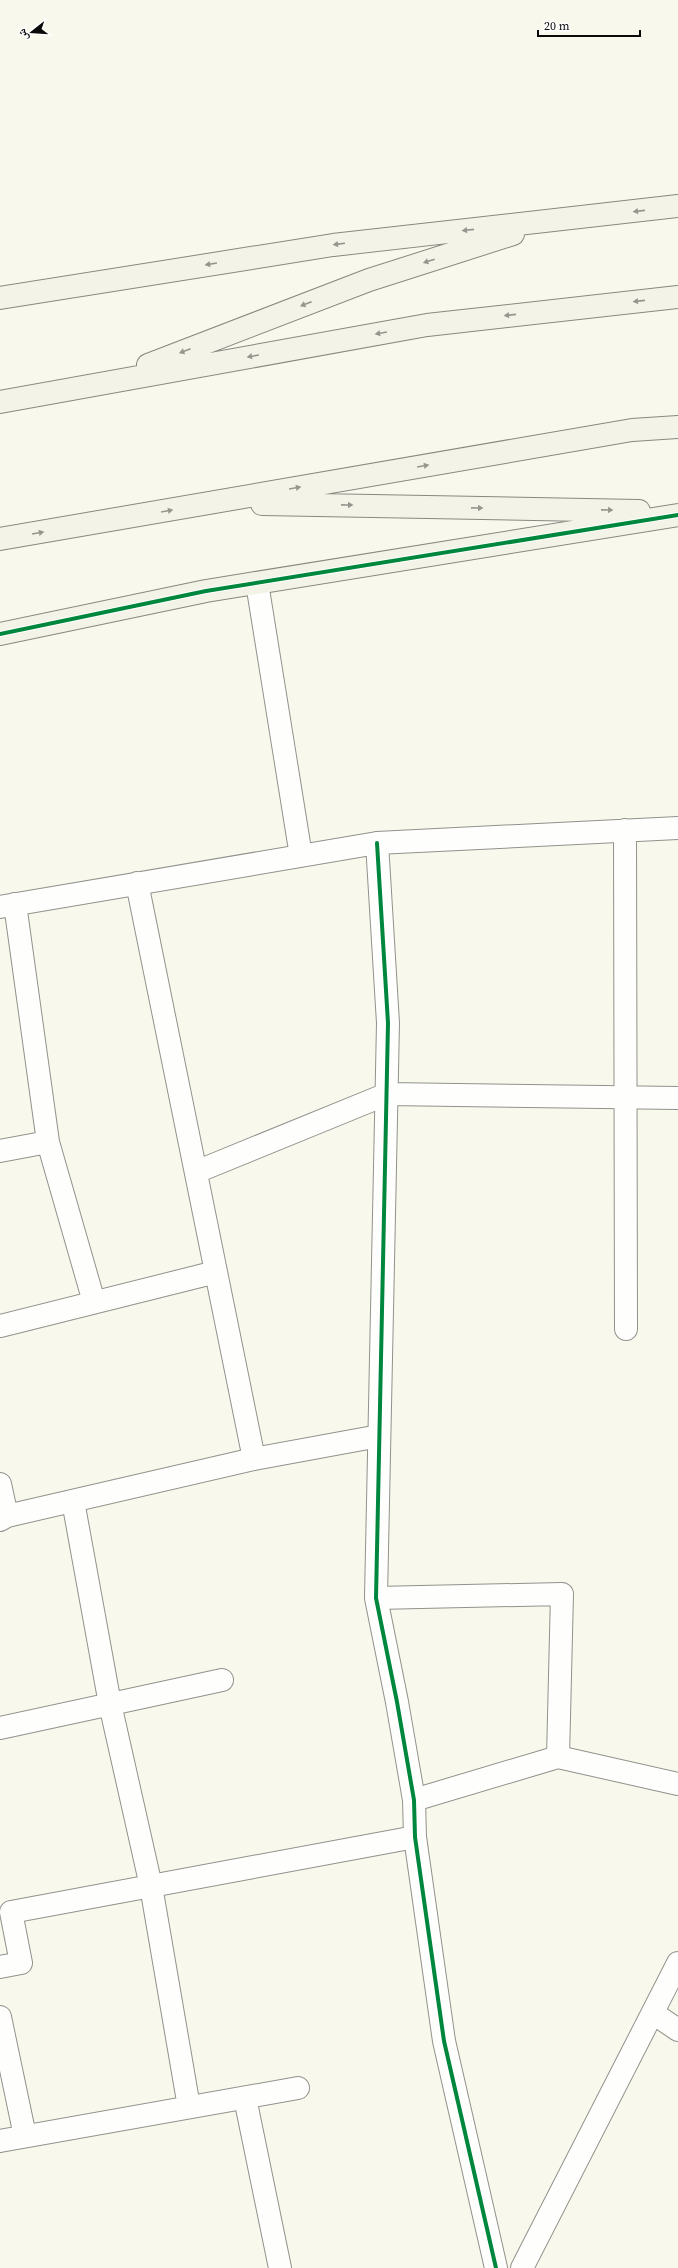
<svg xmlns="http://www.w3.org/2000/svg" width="678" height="2268" font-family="'Source Serif 4','Noto Naskh Arabic',serif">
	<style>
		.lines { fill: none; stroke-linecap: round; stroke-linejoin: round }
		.street-casing { stroke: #92918c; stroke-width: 24 }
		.secondary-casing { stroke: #888882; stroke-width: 24 }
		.street { stroke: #fefefc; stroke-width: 22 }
		.secondary { stroke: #f3f3e7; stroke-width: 22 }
		.cycleway-casing { stroke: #fff; stroke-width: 6 }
		.cycleway { stroke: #00873e; stroke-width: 4 }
		.oneway { fill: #96968f }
	</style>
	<rect width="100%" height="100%" fill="#f9f8ec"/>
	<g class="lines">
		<defs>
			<path id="street" d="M 257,583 L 301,856
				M 625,830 L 626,1329
				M 377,843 L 388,1023 L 376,1598 L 397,1702 L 414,1800 L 415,1837 L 444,2041 L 496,2268
				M 137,883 L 254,1459
				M 15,904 L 48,1142 L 94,1302
				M 0,907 L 377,843 L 678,828
				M 0,1151 L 48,1142
				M 196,1172 L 387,1094 L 678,1098
				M 0,1326 L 216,1272
				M 0,1484 L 7,1516
				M 73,1501 L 110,1704 L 151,1886 L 189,2107
				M 0,1520 L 7,1516 L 254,1459 L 379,1436
				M 376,1598 L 562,1594 L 558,1757
				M 0,1728 L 222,1680
				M 414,1800 L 558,1757 L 678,1784
				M 0,1967 L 21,1963 L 11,1912 L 415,1837
				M 653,2013 L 678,2030
				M 0,2017 L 25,2136
				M 245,2098 L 280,2268
				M 0,2141 L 298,2088
				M 522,2268 L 678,1963"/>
			<path id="secondary" d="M 0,298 L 333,245 L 678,206
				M 148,365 L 369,280 L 513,234
				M 0,402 L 427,325 L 678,297
				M 262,504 L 639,511
				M 0,539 L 632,430 L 678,427
				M 0,634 L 206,591 L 678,515"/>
		</defs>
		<use href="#street" class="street-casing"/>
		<use href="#secondary" class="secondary-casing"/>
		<use href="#street" class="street"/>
		<use href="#secondary" class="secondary"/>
		<defs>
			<path id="cycleway" d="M 0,634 L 206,591 L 678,515
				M 377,843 L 388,1023 L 376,1598 L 397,1702 L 414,1800 L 415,1837 L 444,2041 L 496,2268"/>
		</defs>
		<use href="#cycleway" class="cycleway-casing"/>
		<use href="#cycleway" class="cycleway"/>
	</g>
	<defs><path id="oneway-solid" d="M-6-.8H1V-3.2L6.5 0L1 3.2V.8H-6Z"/></defs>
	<g class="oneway">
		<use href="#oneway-solid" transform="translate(639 211) rotate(174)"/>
		<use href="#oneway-solid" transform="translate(468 230) rotate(174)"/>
		<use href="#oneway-solid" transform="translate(339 244) rotate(173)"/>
		<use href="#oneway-solid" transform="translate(429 261) rotate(162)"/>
		<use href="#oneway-solid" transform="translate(211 264) rotate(171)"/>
		<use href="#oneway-solid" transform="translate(639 301) rotate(174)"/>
		<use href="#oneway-solid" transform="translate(306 304) rotate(159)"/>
		<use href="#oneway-solid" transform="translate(510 315) rotate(174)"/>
		<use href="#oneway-solid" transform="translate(381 333) rotate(170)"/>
		<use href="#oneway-solid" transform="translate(185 351) rotate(159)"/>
		<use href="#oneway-solid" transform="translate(253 356) rotate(170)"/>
		<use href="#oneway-solid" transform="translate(423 466) rotate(-10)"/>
		<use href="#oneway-solid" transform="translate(295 488) rotate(-10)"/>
		<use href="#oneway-solid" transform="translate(347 505) rotate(1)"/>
		<use href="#oneway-solid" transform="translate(477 508) rotate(1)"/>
		<use href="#oneway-solid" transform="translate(607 510) rotate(1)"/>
		<use href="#oneway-solid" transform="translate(167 511) rotate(-10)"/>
		<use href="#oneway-solid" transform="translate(38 533) rotate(-10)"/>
	</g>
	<g transform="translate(32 32) rotate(253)" stroke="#ffffff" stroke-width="3" paint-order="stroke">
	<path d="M0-3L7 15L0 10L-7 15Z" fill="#0a0a0a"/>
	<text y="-6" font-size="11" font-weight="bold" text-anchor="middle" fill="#0a0a0a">ش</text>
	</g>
	<path d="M538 30v6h102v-6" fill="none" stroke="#0a0a0a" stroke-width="2"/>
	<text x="544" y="30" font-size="12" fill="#0a0a0a" stroke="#ffffff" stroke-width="3" paint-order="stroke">20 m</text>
</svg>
